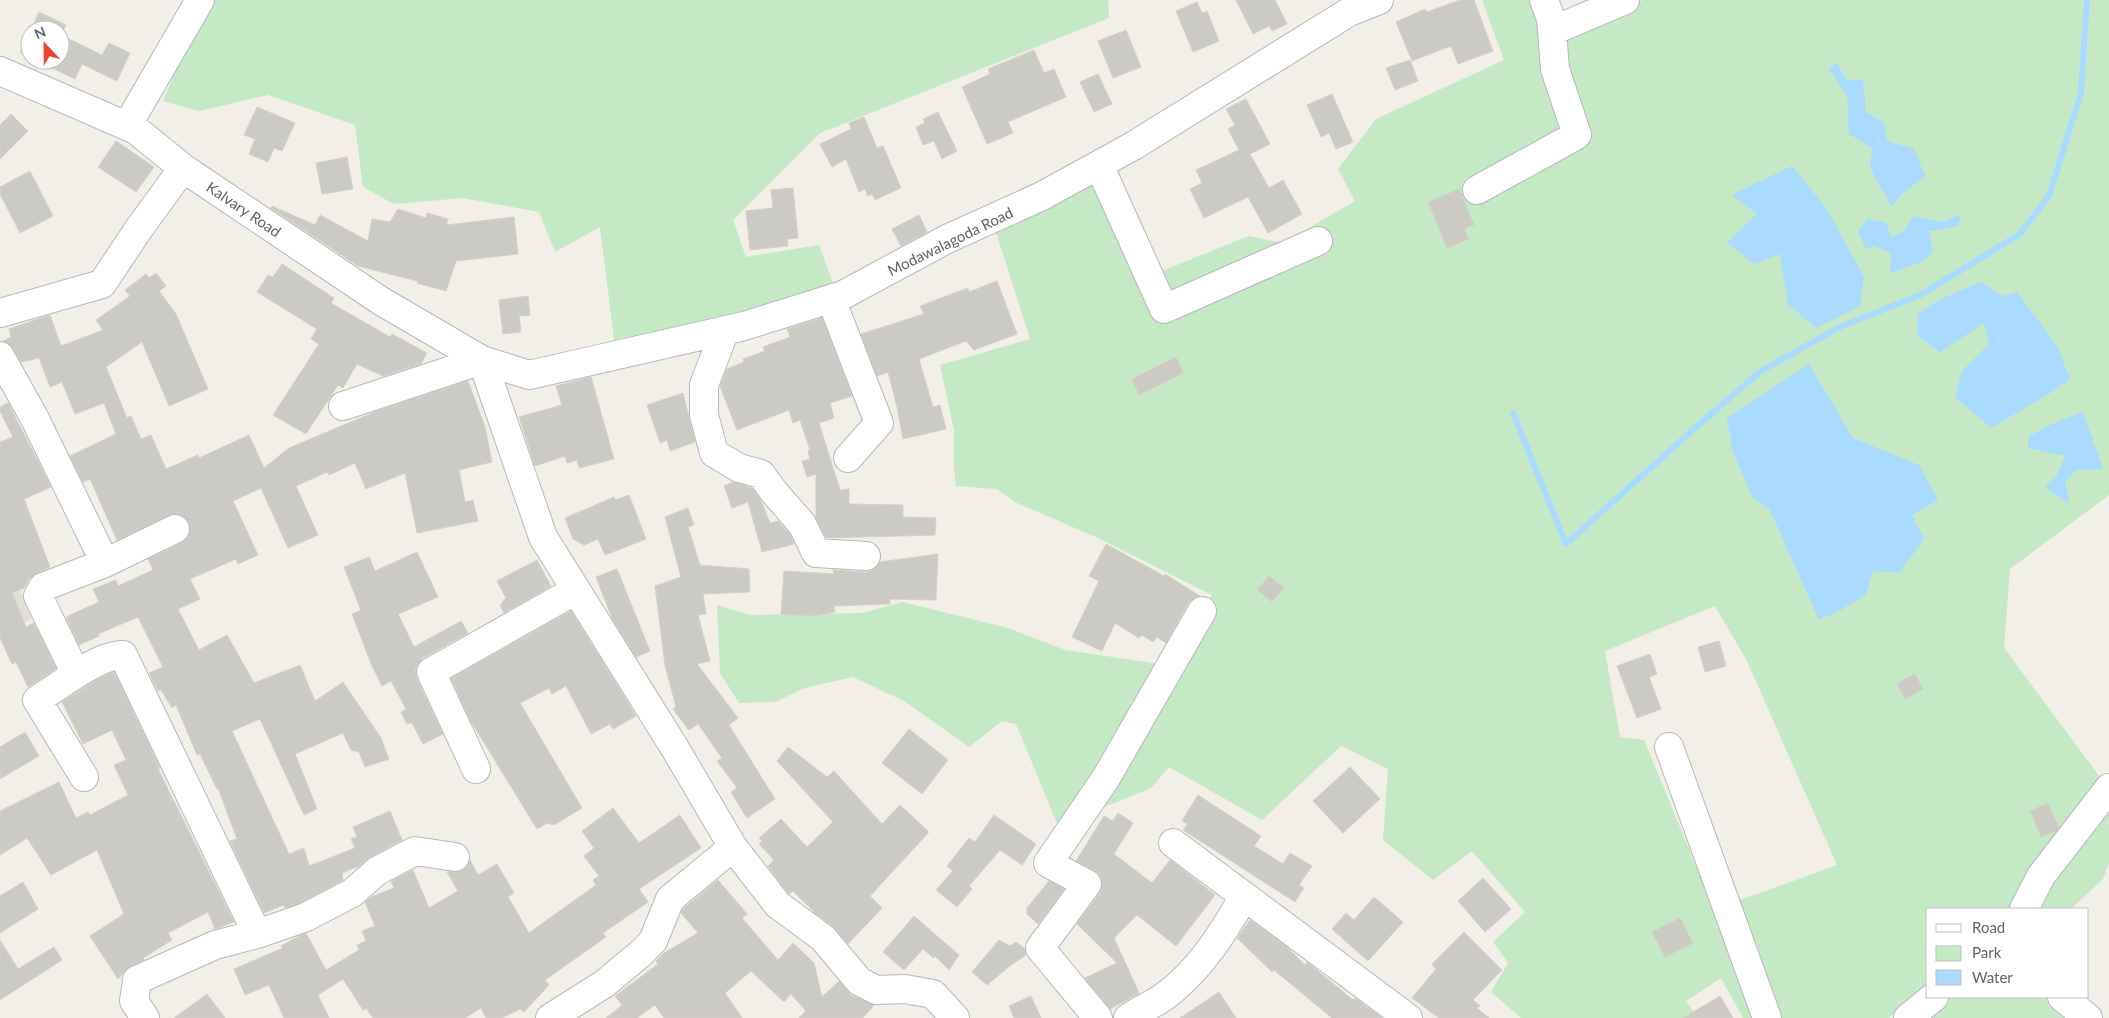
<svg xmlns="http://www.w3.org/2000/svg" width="2109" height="1018" font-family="Lato,sans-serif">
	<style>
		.education { fill: #e1ded6 }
		.green { fill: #c5e8c5 }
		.water { fill: #aadaff }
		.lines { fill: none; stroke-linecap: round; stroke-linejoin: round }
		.stream { stroke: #aadaff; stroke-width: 6 }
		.building { fill: #cccac5; stroke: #d6d1c6 }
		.minor-casing { stroke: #b5b8bc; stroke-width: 30 }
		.minor { stroke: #fff; stroke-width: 28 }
		.labels { text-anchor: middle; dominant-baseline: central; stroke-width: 4; stroke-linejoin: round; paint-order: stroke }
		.street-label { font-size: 15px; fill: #5f6368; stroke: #fff }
	</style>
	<rect width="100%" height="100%" fill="#f1efe8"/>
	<path class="education" d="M 0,546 L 33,618 L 0,634 Z"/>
	<path class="green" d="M 204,0 L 1108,0 L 1109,18 L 820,133 L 733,220 L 746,257 L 819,245 L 835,289 L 615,346 L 600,227 L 555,252 L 539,212 L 463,198 L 394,204 L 363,187 L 355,125 L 268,95 L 199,111 L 163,101 Z
		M 1482,0 L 1532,0 L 1560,35 L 1643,0 L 2109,0 L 2109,495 L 2010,569 L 2004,648 L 2100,777 L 2109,802 L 2109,863 L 2103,879 L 2071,909 L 1928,909 L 1928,986 L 1889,1018 L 1776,1018 L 1735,902 L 1837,865 L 1747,661 L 1715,606 L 1605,651 L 1620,737 L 1644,740 L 1759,1018 L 1743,1018 L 1721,978 L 1686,1001 L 1698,1018 L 1521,1018 L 1491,992 L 1508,963 L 1493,942 L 1525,912 L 1472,851 L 1433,880 L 1383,840 L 1388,769 L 1341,746 L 1262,820 L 1169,767 L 1151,788 L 1058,826 L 1016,724 L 1002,721 L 969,747 L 904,701 L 853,677 L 805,688 L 775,702 L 739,703 L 720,673 L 717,605 L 750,615 L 862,613 L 903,602 L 1008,628 L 1065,650 L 1167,665 L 1212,595 L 1098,538 L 1015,502 L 997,489 L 956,486 L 954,469 L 954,430 L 940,365 L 1030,339 L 995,229 L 1115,168 L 1162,271 L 1249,236 L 1283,243 L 1355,201 L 1338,169 L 1376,119 L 1504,60 Z
		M 1951,997 L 2047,997 L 2074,1018 L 1934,1018 L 1931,1013 Z"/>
	<path class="water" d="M 1836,62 L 1847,80 L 1863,80 L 1866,112 L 1884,123 L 1887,141 L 1914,149 L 1925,176 L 1903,193 L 1891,206 L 1870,168 L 1872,148 L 1849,134 L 1847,95 L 1829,69 Z
		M 1792,166 L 1826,208 L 1864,277 L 1860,306 L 1816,328 L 1788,304 L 1780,254 L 1754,264 L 1727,242 L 1757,214 L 1732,195 Z
		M 1961,215 L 1958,226 L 1929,231 L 1933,252 L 1919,263 L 1890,273 L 1891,253 L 1874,246 L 1866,249 L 1858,232 L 1868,219 L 1886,223 L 1892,238 L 1905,230 L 1913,216 L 1940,222 Z
		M 1981,282 L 2003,296 L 2017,292 L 2057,346 L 2070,379 L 2047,395 L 1991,428 L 1955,397 L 1962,371 L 1989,344 L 1984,323 L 1940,352 L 1918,336 L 1917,314 L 1941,299 Z
		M 1809,364 L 1853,438 L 1919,465 L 1938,500 L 1912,515 L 1924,539 L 1899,573 L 1873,571 L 1866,594 L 1841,610 L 1819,620 L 1770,510 L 1753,498 L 1732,450 L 1727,418 Z
		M 2083,412 L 2103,469 L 2076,470 L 2065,481 L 2069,504 L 2045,487 L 2056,477 L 2065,456 L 2028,448 L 2029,436 L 2052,424 Z"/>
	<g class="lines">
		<path class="stream" d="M 1513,413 L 1566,544 L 1695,428 L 1761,371 L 1840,327 L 1922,294 L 2020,234 L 2049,196 L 2081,93 L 2087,0"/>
	</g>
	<path class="building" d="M 1236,0 L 1275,0 L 1287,24 L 1272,31 L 1269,26 L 1253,34 Z
		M 1460,0 L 1474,0 L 1493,51 L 1458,64 L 1451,46 L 1412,61 L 1396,22 L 1425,9 L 1427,12 Z
		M 1197,2 L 1202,13 L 1207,11 L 1219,41 L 1193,52 L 1176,11 Z
		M 39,12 L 66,25 L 61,35 L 102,55 L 109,43 L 130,53 L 117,81 L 82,64 L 75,79 L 35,60 L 60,60 L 60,30 L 31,30 Z
		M 1126,30 L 1141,67 L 1113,78 L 1098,41 Z
		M 30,31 L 30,58 L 20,52 Z
		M 1034,50 L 1044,73 L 1054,69 L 1066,97 L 1008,122 L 1013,133 L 987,144 L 962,87 L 990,74 L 988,69 Z
		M 1410,60 L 1418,81 L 1395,90 L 1386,68 Z
		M 1098,74 L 1112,104 L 1094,112 L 1080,82 Z
		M 1332,94 L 1353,142 L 1336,149 L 1329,133 L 1321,137 L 1307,105 Z
		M 1246,99 L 1270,144 L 1250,154 L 1269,188 L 1283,180 L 1302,214 L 1268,233 L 1248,197 L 1204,218 L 1190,189 L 1202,183 L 1196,170 L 1239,150 L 1228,129 L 1235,125 L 1226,109 Z
		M 257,107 L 295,123 L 282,151 L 274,148 L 268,162 L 249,154 L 255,139 L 244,135 Z
		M 938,112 L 957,151 L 942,159 L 934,141 L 923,145 L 916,127 L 925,123 L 923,119 Z
		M 11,114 L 28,131 L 0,159 L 0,125 Z
		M 864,117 L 877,148 L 883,146 L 901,188 L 875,200 L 872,194 L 868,196 L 865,189 L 859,192 L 846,159 L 832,167 L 820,144 L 851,129 L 849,123 Z
		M 116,141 L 154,167 L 136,192 L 98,167 Z
		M 347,157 L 353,189 L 322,194 L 316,163 Z
		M 30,171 L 53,216 L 20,233 L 0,194 L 0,187 Z
		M 793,188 L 798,238 L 787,239 L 788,246 L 750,250 L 746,211 L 773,208 L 771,190 Z
		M 1459,189 L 1474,225 L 1464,229 L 1469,239 L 1447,248 L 1428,202 Z
		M 272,206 L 315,225 L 320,215 L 368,241 L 372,219 L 390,222 L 398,209 L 426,218 L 427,213 L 448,219 L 446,225 L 514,217 L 518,254 L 456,261 L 446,291 L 417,283 L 418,281 L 358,266 L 271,208 Z
		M 919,215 L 927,232 L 901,246 L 892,229 Z
		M 282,264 L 334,298 L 331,303 L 390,337 L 392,334 L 427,353 L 421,364 L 383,376 L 357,364 L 343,388 L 338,385 L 306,434 L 273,415 L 319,344 L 311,339 L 317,329 L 257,292 L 268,275 L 273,277 Z
		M 156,273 L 166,286 L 159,291 L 176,314 L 208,389 L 169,406 L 142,342 L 106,367 L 127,418 L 131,416 L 141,439 L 151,435 L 166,469 L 198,455 L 199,458 L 249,435 L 264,468 L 289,448 L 377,411 L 468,381 L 485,427 L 492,462 L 459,470 L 465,502 L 473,500 L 478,521 L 417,533 L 405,473 L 366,489 L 355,463 L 329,475 L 327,472 L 296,486 L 318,535 L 288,548 L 261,488 L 233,501 L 258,555 L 238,564 L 236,559 L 190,579 L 200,599 L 178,609 L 199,650 L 227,635 L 254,683 L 300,665 L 315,701 L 343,682 L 381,738 L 389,759 L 365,767 L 359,752 L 351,750 L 343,733 L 295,754 L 317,809 L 304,815 L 260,719 L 232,731 L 289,854 L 304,848 L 309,866 L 355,848 L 351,839 L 357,837 L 353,827 L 390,811 L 402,840 L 370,857 L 359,866 L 342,873 L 343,880 L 300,903 L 285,908 L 284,905 L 264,913 L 230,841 L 237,839 L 218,788 L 217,789 L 200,754 L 197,755 L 176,705 L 172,708 L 161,690 L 158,691 L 149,673 L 163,667 L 138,617 L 98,634 L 99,636 L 79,645 L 66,617 L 99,602 L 93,589 L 116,580 L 118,586 L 153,570 L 148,559 L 182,543 L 188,538 L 190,531 L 189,523 L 183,516 L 177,514 L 169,515 L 117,540 L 90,479 L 83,482 L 70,456 L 116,434 L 104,403 L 75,414 L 62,382 L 50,387 L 39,358 L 21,362 L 13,348 L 3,341 L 11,337 L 9,329 L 50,315 L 61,346 L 103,330 L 96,320 L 130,296 L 125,290 L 146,274 L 149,278 Z
		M 997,281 L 1017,334 L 974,350 L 966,341 L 919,359 L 933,407 L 940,405 L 946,429 L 903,439 L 897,407 L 888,372 L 877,376 L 861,334 L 924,314 L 920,306 L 968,288 L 969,292 Z
		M 528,296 L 530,315 L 519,316 L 521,332 L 503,334 L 499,300 Z
		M 822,318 L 852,396 L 830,403 L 834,418 L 819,423 L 840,490 L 849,489 L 849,504 L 903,505 L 903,517 L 936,518 L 935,535 L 826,538 L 816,518 L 816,474 L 807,477 L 802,461 L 810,459 L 808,451 L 810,450 L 800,420 L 793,423 L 789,410 L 737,430 L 720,386 L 727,369 L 744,362 L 743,359 L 765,351 L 763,347 L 790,337 L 787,329 Z
		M 1176,357 L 1183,373 L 1139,395 L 1132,379 Z
		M 591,377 L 614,459 L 579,468 L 577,460 L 567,463 L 565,456 L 535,466 L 519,417 L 562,405 L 556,386 Z
		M 683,393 L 695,442 L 670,451 L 667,440 L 660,443 L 647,405 Z
		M 8,403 L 51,487 L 24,499 L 50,567 L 37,573 L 29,579 L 24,588 L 12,593 L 26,627 L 34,623 L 56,668 L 28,687 L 16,662 L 12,664 L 0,638 L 0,442 L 13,437 L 0,411 L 0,407 Z
		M 733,482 L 752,488 L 761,501 L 770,523 L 778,521 L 789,533 L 794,544 L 762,552 L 748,502 L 732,508 L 724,486 Z
		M 629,495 L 646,539 L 605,555 L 598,539 L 584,545 L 573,539 L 565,518 L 614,497 L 615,500 Z
		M 688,508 L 694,525 L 688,527 L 700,565 L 749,569 L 750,592 L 703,594 L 706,614 L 698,615 L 710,661 L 697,664 L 738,718 L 729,725 L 775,799 L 747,818 L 731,792 L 737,788 L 717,761 L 722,758 L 698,724 L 689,730 L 673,709 L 676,707 L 665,665 L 655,586 L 681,577 L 665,517 Z
		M 1106,544 L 1164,576 L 1165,574 L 1200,596 L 1194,598 L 1188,603 L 1166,643 L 1157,637 L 1153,642 L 1142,635 L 1139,638 L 1115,623 L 1102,651 L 1072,637 L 1099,581 L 1089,576 Z
		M 417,552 L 438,597 L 398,614 L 414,647 L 461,621 L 468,633 L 423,658 L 418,664 L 415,671 L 417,679 L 443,734 L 423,744 L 412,723 L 407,724 L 401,712 L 406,709 L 391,681 L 382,686 L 372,666 L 352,614 L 361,610 L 344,567 L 369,557 L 375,571 Z
		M 938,554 L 936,600 L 890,599 L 890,604 L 834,606 L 835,612 L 812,616 L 781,614 L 784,571 L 834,574 L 833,570 L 866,572 L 873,570 L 880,562 Z
		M 537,560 L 551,586 L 504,613 L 500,605 L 506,598 L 497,581 Z
		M 617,569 L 650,651 L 636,657 L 612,618 L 596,577 Z
		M 1269,576 L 1284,588 L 1272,602 L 1257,590 Z
		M 571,611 L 636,716 L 613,729 L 610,724 L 591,734 L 566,686 L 552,694 L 549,688 L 520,703 L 582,808 L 554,825 L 547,823 L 537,829 L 470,720 L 451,678 Z
		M 1719,641 L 1726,666 L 1705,672 L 1698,647 Z
		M 1650,654 L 1657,674 L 1649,677 L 1661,709 L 1637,718 L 1617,666 Z
		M 114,672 L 160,768 L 158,769 L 234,922 L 215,929 L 208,912 L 168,933 L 172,940 L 143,958 L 144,960 L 130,966 L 118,979 L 90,936 L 124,914 L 97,850 L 51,875 L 27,838 L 0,855 L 0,811 L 59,782 L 76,818 L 88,812 L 90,815 L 128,795 L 114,765 L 126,760 L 112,730 L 83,744 L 62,702 L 98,679 Z
		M 1915,674 L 1923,689 L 1905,699 L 1897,683 Z
		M 909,729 L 948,760 L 922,794 L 882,763 Z
		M 25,732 L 39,756 L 0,779 L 0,747 Z
		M 788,747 L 827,777 L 834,771 L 882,824 L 900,805 L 929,832 L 870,896 L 882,908 L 848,944 L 835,928 L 815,913 L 793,891 L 789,894 L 768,866 L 774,860 L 759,844 L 762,841 L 759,838 L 781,819 L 807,847 L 833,822 L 777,761 Z
		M 1350,767 L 1380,799 L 1343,833 L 1313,801 Z
		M 1198,795 L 1261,836 L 1254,846 L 1283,864 L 1290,853 L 1312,866 L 1299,885 L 1304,888 L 1295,902 L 1183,830 L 1188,824 L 1182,821 Z
		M 2048,803 L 2059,828 L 2056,831 L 2041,837 L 2030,811 Z
		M 613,808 L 639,843 L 680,815 L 701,848 L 639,889 L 648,902 L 603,933 L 606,937 L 545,980 L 549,985 L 524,1012 L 520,1009 L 502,1018 L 486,1018 L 481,1008 L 465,1018 L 373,1018 L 366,1008 L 363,1010 L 343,979 L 318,995 L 329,1018 L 284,1018 L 269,985 L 245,995 L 234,969 L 283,948 L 281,946 L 299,936 L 306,933 L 326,970 L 359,950 L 357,945 L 366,941 L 362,931 L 375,926 L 365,902 L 371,897 L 394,888 L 391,881 L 413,870 L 429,908 L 458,891 L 447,872 L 461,871 L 467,867 L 470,860 L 478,875 L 497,864 L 514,893 L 508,897 L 529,933 L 596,885 L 593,880 L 599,876 L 584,856 L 594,848 L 582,831 Z
		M 1118,813 L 1133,823 L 1114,854 L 1152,883 L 1170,860 L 1215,895 L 1176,946 L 1137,915 L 1114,938 L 1139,993 L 1110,1009 L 1085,978 L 1117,963 L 1077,924 L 1100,893 L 1102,886 L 1101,877 L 1094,870 L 1076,861 L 1104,816 L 1113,821 Z
		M 994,815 L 1036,844 L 1022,865 L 1000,850 L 969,886 L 972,889 L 957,907 L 936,890 L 953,871 L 947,866 L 969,838 L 975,842 Z
		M 1483,878 L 1511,909 L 1485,932 L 1458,901 Z
		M 718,880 L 747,914 L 742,918 L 778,960 L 793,943 L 814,963 L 822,997 L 839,981 L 851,995 L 874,1005 L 863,1018 L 799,1018 L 806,1011 L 791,994 L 784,1002 L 751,971 L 725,993 L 742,1018 L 664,1018 L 655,1005 L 637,1018 L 606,1018 L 622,1005 L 615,996 L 658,964 L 656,961 L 664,953 L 698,933 L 681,913 L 683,909 Z
		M 1049,881 L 1064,889 L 1038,924 L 1027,914 L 1027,908 Z
		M 23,882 L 38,909 L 0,933 L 0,896 Z
		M 1374,897 L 1403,922 L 1368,961 L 1332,929 L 1346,913 L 1354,920 Z
		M 914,916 L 959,955 L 949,970 L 935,956 L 934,958 L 923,949 L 904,970 L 883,952 Z
		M 1680,918 L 1693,943 L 1665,957 L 1652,932 Z
		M 1250,920 L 1286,946 L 1305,965 L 1307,962 L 1353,1000 L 1355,998 L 1382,1018 L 1332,1018 L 1274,970 L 1272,972 L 1237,938 Z
		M 1464,932 L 1502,970 L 1473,1000 L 1480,1006 L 1477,1008 L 1489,1018 L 1439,1018 L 1412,998 L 1436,969 L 1432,964 Z
		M 0,940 L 18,969 L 54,947 L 62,960 L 0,1000 Z
		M 999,940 L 1010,946 L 1016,942 L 1025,949 L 1026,955 L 1011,965 L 987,985 L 972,972 Z
		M 1219,992 L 1236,1018 L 1180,1018 Z
		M 207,994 L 225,1018 L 174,1018 Z
		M 1031,996 L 1041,1018 L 1014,1018 L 1009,1006 Z
		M 1720,996 L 1733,1018 L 1683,1018 Z"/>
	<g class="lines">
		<defs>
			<path id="minor" d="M 1544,0 L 1551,19 L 1559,28 L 1625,0
				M 0,71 L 136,130 L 183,168 L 381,301 L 482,360 L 529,375 L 744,326 L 843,295 L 947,239 L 1042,196 L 1133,146 L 1349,12 L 1379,0
				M 127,126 L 200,0
				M 1099,165 L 1164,309 L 1318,241
				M 1477,190 L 1577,135 L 1555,69 L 1551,19
				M 831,299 L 879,423 L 848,458
				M 0,313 L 102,284 L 138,230 L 183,168
				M 725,330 L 704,385 L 704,415 L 714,453 L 739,468 L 761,474 L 774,492 L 802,524 L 816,553 L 866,556
				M 0,356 L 35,419 L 105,563
				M 482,360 L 543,537 L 676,750 L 733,847 L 778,905 L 823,938 L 859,981 L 876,990 L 905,989 L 933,994 L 955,1018
				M 343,406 L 482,360
				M 76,674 L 38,596 L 43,587 L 105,563 L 175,529
				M 1669,747 L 1767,1018
				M 476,769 L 431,672 L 576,590
				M 84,777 L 37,700 C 57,687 100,654 123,655 L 257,934
				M 1173,843 L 1408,1018
				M 2024,909 L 2041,876 L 2109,788
				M 2062,997 L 2088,1018
				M 145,1018 L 134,1001 L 137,980 L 215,945 L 257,934 L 306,917 L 352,893 L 377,871 L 415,851 L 455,857
				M 550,1018 L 604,984 L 640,954 L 653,941 L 670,899 L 733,847
				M 1098,1018 L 1040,948 L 1087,884 L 1048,863 L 1106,778 L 1202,611
				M 1128,1018 C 1139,1010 1153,1005 1165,996 C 1200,970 1222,934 1244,897
				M 1908,1018 L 1934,997"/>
		</defs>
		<use href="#minor" class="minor-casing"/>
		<use href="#minor" class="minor"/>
	</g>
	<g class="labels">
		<g class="street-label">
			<text transform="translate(244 209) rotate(34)">Kalvary Road</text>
			<text transform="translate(950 241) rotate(-26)">Modawalagoda Road</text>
		</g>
	</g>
	<rect x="1926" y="908" width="162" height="90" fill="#ffffff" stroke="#bfc1c3"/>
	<rect x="1936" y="924" width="25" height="8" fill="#ffffff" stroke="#bfc1c3"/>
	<text x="1972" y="933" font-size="15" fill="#5f6368">Road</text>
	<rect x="1936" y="946" width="25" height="15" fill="#c5e8c5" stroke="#bfc1c3"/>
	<text x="1972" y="958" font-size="15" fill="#5f6368">Park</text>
	<rect x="1936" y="970" width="25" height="15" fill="#aadaff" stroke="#bfc1c3"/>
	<text x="1972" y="983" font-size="15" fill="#5f6368">Water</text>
	<g transform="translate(45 45) rotate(338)"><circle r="24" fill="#ffffff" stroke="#bfc1c3"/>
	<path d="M0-4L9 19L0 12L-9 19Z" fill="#ea4335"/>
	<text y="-8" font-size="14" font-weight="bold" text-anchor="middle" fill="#5f6368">N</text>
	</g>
</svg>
